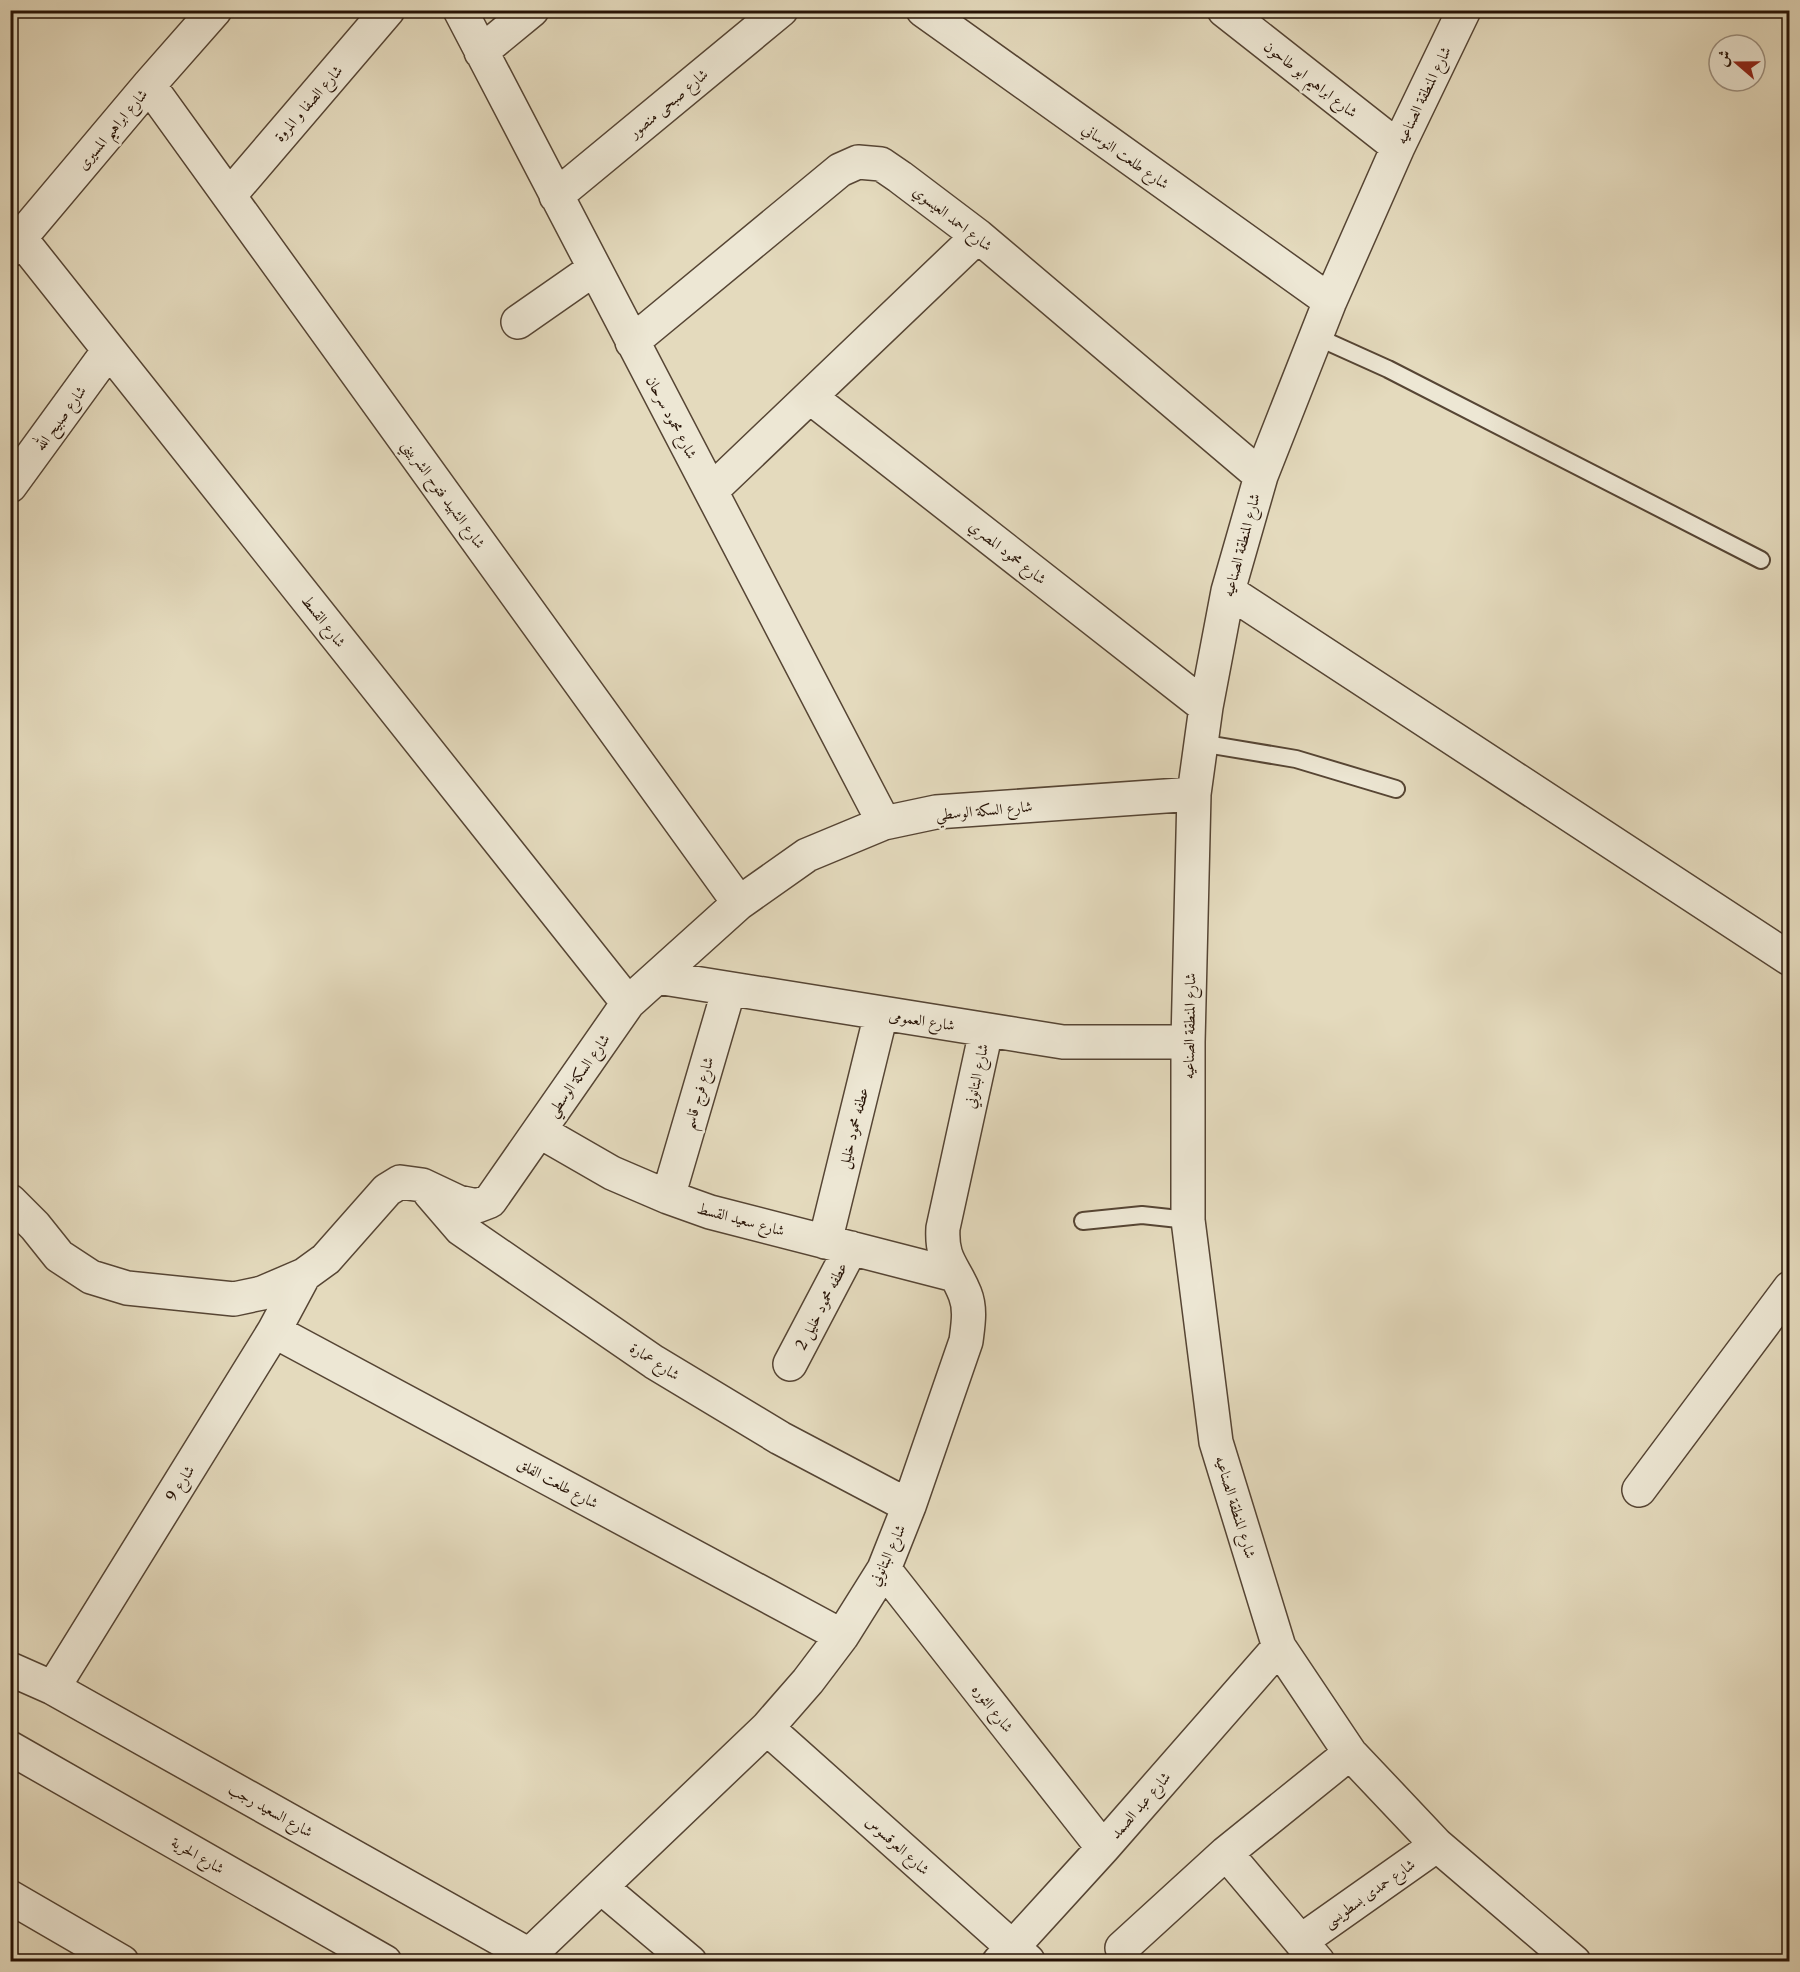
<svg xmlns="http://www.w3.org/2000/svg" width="1800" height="1972" font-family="'Libre Caslon Text',Amiri,serif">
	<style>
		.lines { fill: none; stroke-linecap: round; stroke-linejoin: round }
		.lane-casing { stroke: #564534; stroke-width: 20 }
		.street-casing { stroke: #564534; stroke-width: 36 }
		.lane { stroke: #ede7d4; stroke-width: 16 }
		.street { stroke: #ede7d4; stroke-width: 33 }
		.labels { text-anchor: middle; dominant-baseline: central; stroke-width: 5; stroke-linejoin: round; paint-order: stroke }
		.street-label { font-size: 15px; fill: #271306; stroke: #ede7d4 }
	</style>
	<rect width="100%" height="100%" fill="#e4dabd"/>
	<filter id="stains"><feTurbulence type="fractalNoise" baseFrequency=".00333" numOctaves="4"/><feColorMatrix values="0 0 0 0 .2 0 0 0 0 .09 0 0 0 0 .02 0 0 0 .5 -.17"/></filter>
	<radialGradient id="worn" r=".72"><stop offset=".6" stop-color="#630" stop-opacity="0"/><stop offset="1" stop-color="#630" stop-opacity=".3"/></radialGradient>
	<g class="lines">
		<defs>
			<path id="lane" d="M 1317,337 L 1388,369 L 1761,560
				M 1200,743 L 1296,759 L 1396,789
				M 1083,1221 L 1142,1215 L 1188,1220"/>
			<path id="street" d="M 460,10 L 884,823
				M 923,10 L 1330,301
				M 1224,10 L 1398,147
				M 1464,10 L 1398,147 L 1330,301 L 1261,476 L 1228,591 L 1206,707 L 1194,794 L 1188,1042 L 1188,1220 L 1216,1442 L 1279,1647 L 1350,1753 L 1437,1845 L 1574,1962
				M 481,52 L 532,10
				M 149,85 L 739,903
				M 229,196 L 388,10
				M 556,196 L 781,10
				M 20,238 L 628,1003
				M 10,250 L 149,85 L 215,10
				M 518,322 L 594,269
				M 632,342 L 840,170 L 858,162 L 881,164 L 900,177 L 978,236 L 1261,476
				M 810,397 L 1206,707
				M 10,486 L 109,350
				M 711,491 L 978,236
				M 1228,591 L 1790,959
				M 657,977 L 1063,1042 L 1188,1042
				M 539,1131 L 612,1173 L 668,1197 L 710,1212 L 955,1275
				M 430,1193 L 461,1229 L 654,1362 L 780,1438 L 909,1506
				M 668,1197 L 729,989
				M 10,1201 L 35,1226 L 59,1256 L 91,1277 L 127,1288 L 234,1299 L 262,1293 L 304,1275 L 326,1259 L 387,1190 L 400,1182 L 422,1185 L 458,1202 L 477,1206 L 490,1201 L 628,1003 L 739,903 L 807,855 L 884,823 L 936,812 L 1194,794
				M 825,1242 L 881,1014
				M 274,1331 L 842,1636
				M 790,1364 L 851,1248
				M 1639,1490 L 1790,1288
				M 884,1569 L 1103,1848
				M 10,1669 L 53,1688 L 529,1955
				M 53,1688 L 274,1331 L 304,1275
				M 767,1728 L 1028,1961
				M 10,1748 L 385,1962
				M 1226,1853 L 1318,1962
				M 601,1887 L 690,1962
				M 10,1897 L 122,1962
				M 1301,1941 L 1437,1845
				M 1122,1948 L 1226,1853 L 1350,1753
				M 522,1962 L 767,1728 L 808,1681 L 842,1636 L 884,1569 L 909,1506 L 966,1341 C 968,1325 971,1309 965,1294 C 954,1266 941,1261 943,1228 L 986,1031
				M 999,1962 L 1103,1848 L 1279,1647"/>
		</defs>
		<use href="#lane" class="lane-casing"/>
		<use href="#street" class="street-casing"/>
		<use href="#lane" class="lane"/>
		<use href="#street" class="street"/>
	</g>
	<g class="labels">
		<g class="street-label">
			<text transform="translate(1311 79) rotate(38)">شارع ابراهيم ابو طاحون</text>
			<text transform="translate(1423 95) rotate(-64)">شارع المنطقة الصناعيه</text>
			<text transform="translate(308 103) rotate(-49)">شارع الصفا و المروة</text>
			<text transform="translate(668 103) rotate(-40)">شارع صبحى منصور</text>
			<text transform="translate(112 129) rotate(-50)">شارع ابراهيم المسيرى</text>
			<text transform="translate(1126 156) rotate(35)">شارع طلعت النوساني</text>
			<text transform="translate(953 218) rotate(38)">شارع احمد العيسوي</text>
			<text transform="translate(672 417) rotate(62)">شارع محمود سرحان</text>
			<text transform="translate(60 418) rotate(-54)">شارع صبيح الله</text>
			<text transform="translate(444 494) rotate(54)">شارع الشهيد فتوح الشربيني</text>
			<text transform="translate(1241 545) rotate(-75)">شارع المنطقة الصناعيه</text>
			<text transform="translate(1008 552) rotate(38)">شارع محمود المصري</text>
			<text transform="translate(324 621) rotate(52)">شارع القسط</text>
			<text transform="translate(984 810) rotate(-5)">شارع السكة الوسطي</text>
			<text transform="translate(922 1020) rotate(9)">شارع العمومى</text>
			<text transform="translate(1189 1026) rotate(-89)">شارع المنطقة الصناعيه</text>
			<text transform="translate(578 1075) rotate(-55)">شارع السكة الوسطي</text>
			<text transform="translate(976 1076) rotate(-78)">شارع البتانوني</text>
			<text transform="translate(698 1093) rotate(-74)">شارع فرج قاسم</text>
			<text transform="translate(853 1128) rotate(-76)">عطفه محمود خليل</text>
			<text transform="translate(741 1219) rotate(15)">شارع سعيد القسط</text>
			<text transform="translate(821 1306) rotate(-63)">عطفه محمود خليل 2</text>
			<text transform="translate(655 1361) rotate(33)">شارع عمارة</text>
			<text transform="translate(180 1483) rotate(-58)">شارع 9</text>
			<text transform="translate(558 1483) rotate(28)">شارع طلعت الفلق</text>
			<text transform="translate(1236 1507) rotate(73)">شارع المنطقة الصناعيه</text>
			<text transform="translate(887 1555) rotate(-65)">شارع البتانوني</text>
			<text transform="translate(993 1708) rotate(52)">شارع الثوره</text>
			<text transform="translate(1140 1805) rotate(-49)">شارع عبد الصمد</text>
			<text transform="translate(271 1810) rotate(29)">شارع السعيد رجب</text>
			<text transform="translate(898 1845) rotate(42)">شارع العرقسوس</text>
			<text transform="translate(198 1855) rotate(30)">شارع الحرية</text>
			<text transform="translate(1369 1893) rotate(-35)">شارع حمدى بسطويسى</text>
		</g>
	</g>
	<rect width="1800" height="1972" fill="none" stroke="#e4dabd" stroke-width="36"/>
	<rect x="12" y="12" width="1776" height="1948" fill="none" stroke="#271306" stroke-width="3"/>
	<rect x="18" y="18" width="1764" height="1936" fill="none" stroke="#271306" stroke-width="1.5"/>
	<g transform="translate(1737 63) rotate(290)"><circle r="28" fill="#ede7d4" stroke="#9e9282" stroke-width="1.5"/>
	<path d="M0-4.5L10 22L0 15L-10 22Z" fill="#8f2418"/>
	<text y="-9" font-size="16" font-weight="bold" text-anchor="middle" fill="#271306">ش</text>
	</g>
	<rect width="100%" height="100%" filter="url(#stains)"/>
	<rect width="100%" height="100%" fill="url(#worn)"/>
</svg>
